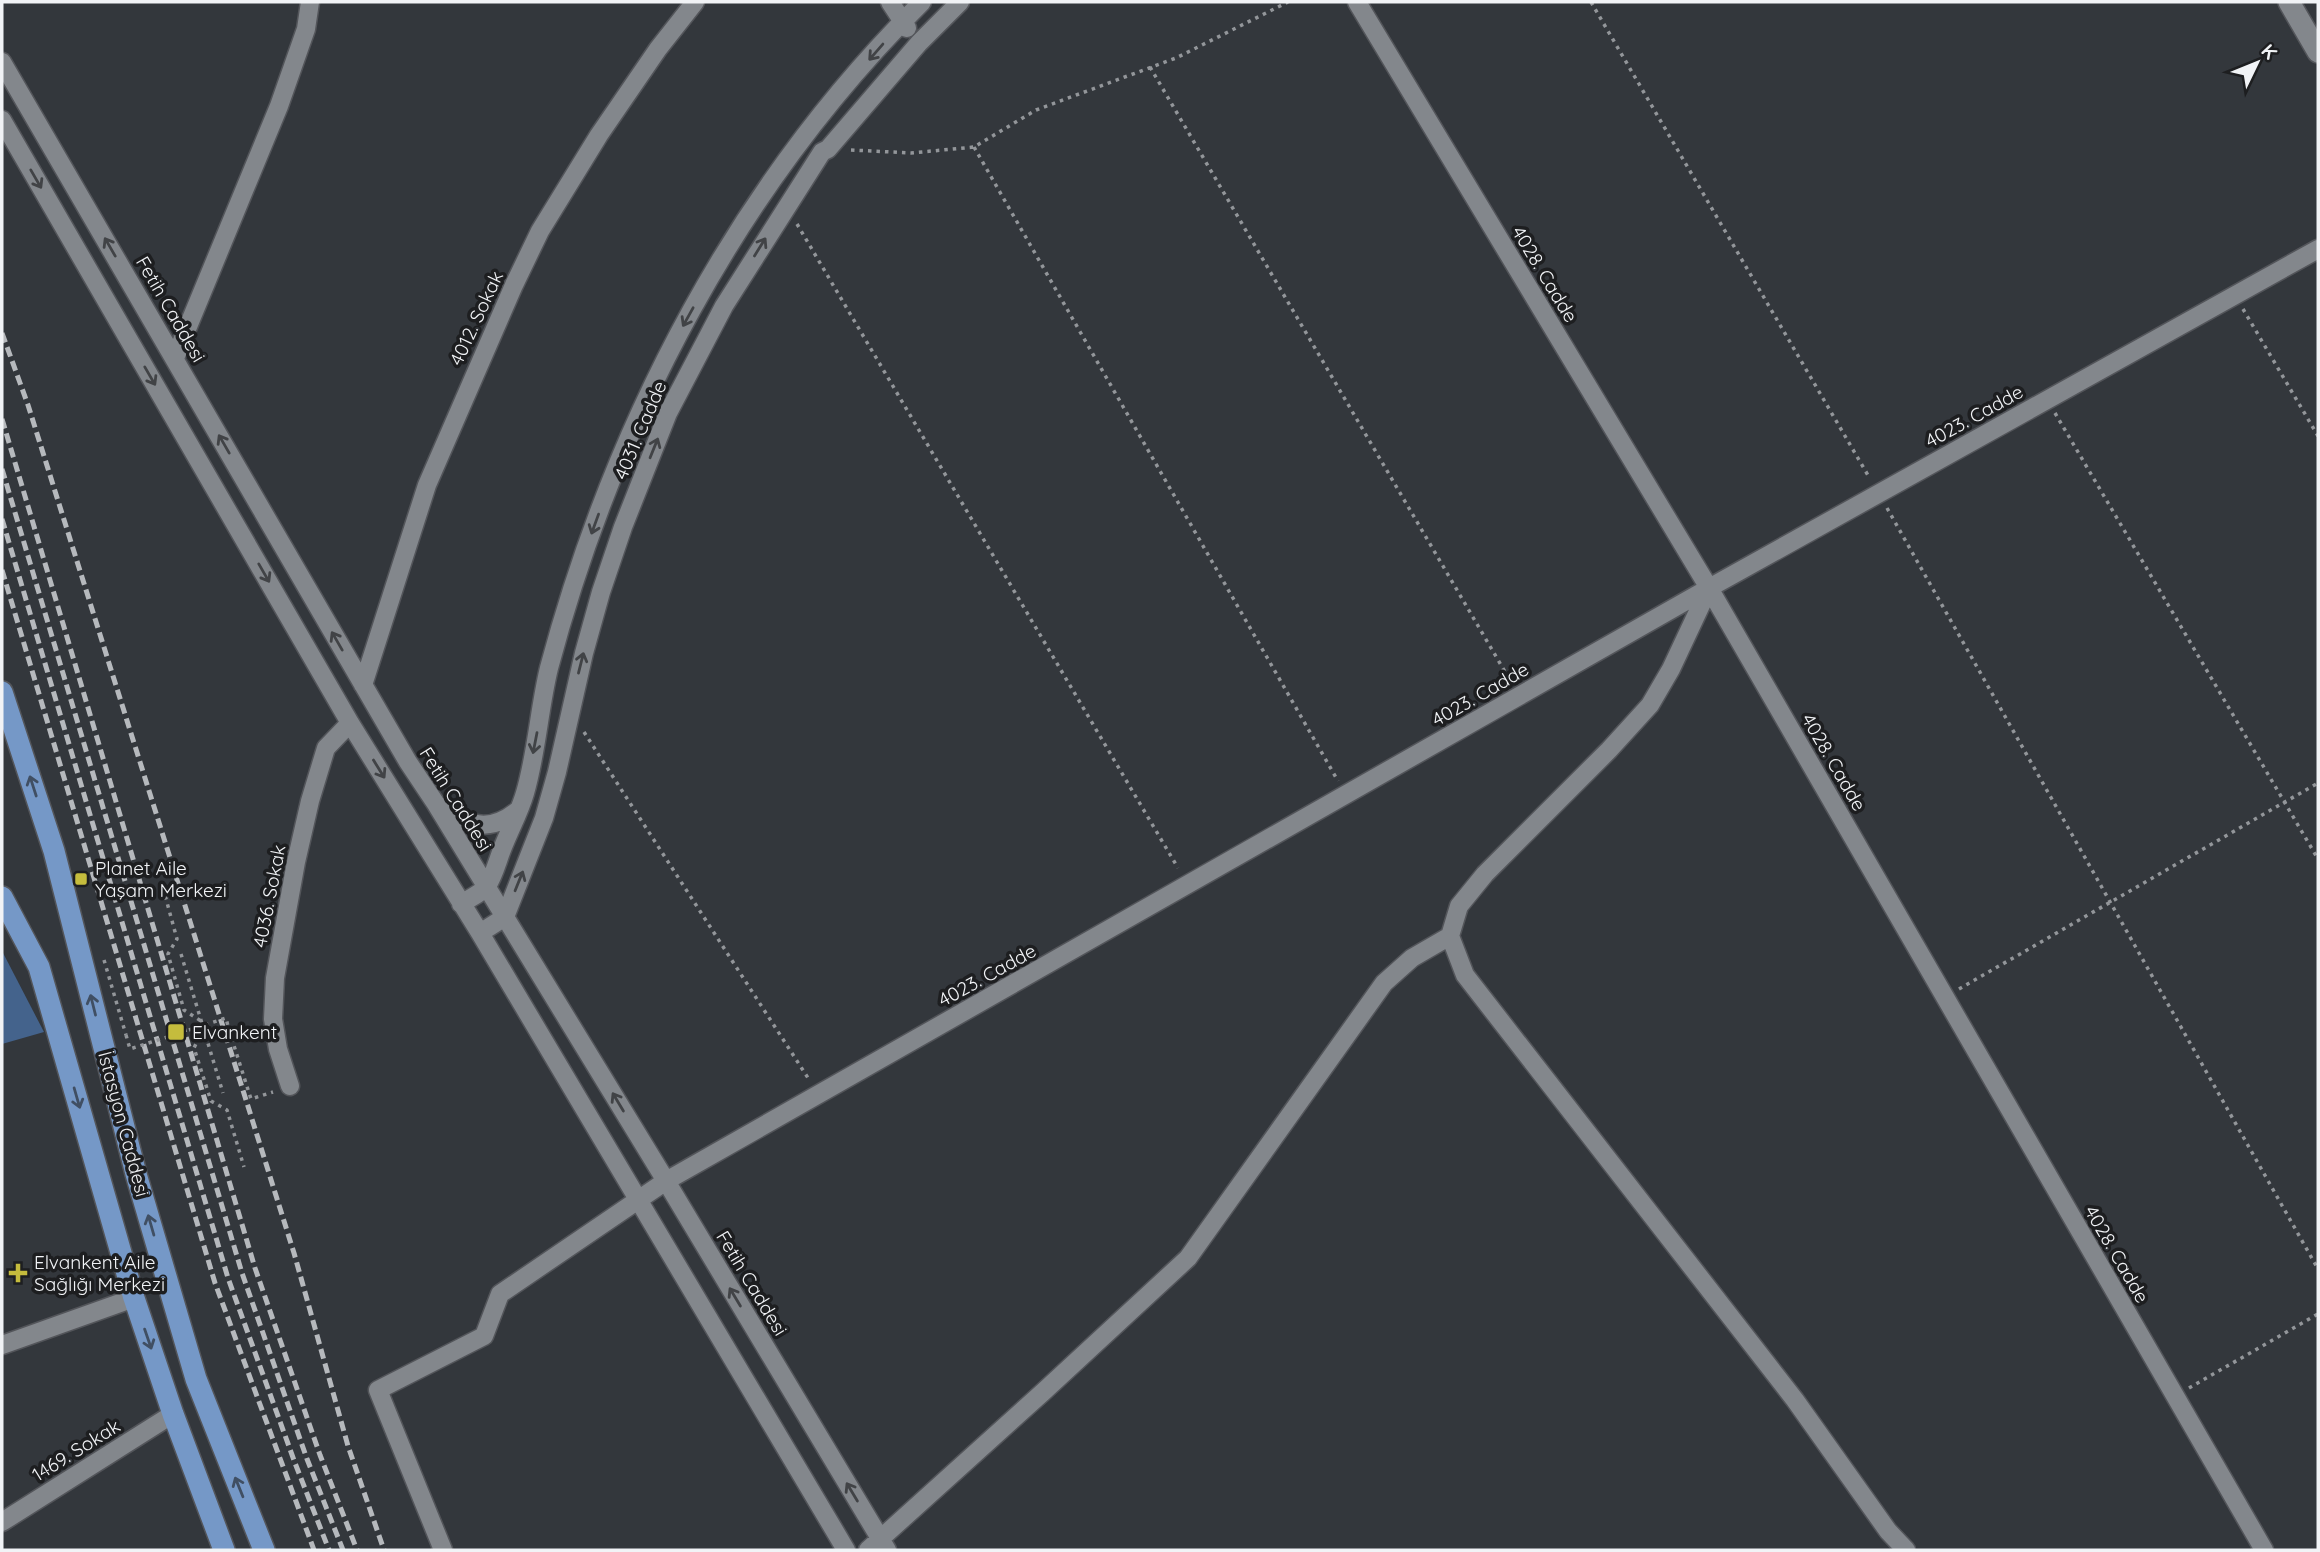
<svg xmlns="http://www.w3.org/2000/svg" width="2320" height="1552" font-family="Quicksand,sans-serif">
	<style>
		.green { fill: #44638c }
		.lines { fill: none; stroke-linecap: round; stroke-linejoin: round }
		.street-casing { stroke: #53555a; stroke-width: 21 }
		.secondary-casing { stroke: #53555a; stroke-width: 24 }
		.primary-casing { stroke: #53555a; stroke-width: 24 }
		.path { stroke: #93969a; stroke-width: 3.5; stroke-dasharray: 3.5 5; stroke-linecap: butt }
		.street { stroke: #83878c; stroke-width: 18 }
		.secondary { stroke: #83878c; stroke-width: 21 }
		.primary { stroke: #7598c7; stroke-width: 21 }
		.rail { stroke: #b6b9bd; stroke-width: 5; stroke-dasharray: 10 5; stroke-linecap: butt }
		.path-bridge { stroke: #93969a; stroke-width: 3.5; stroke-dasharray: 3.5 5; stroke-linecap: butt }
		.oneway { stroke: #414346 }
		.oneway2 { stroke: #404f63 }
		.poi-dot { fill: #c5bc3d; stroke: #1d1e20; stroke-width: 2.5 }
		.labels { text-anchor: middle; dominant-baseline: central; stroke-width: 7; stroke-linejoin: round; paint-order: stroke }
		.street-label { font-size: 19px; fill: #f1f3f6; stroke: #1d1e20 }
		.poi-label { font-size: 19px; fill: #f1f3f6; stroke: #1d1e20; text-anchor: start }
	</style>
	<rect width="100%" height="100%" fill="#33373c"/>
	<path class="green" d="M 2,951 L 44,1032 L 2,1044 Z"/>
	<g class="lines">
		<defs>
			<path id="street" d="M 890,2 L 907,28
				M 1357,2 L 1709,588 L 2264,1550
				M 2,62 L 408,762 L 436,804 L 666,1181 L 887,1550
				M 2,120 L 350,723 L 480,933 L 846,1550
				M 175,358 L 279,106 L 306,29 L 310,2
				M 1709,588 L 1671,669 L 1650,705 L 1609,750 L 1485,874 L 1459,906 L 1450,936 L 1465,975 L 1795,1400 L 1888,1531 L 1906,1550
				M 363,685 L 427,485 L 514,285 L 540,231 L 599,135 L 658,49 L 695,2
				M 439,806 C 467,825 489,834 517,811
				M 461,904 C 468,899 482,893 487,886 C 494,876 498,859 503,847 C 510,829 520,811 525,793 C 537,752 539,709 549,668 C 615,420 739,183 922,2
				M 480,933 L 505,917 L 544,818 L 557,772 L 584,653 L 601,592 L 623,527 L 668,413 L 724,306 L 822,152 L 828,149 L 919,43 L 960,2
				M 290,1086 L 278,1049 L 273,1019 L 275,978 L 296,862 L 310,801 L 326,748 L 350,723
				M 2,1345 L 134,1298
				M 2,1522 L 173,1414
				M 443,1550 L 378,1390 L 484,1336 L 500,1294 L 666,1181 L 1709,588 L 2318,249
				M 868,1550 L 1042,1393 L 1188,1258 L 1384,983 L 1412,958 L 1450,936"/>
			<path id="secondary" d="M 2289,2 L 2318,52"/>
			<path id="primary" d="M 2,692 L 54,851 L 136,1174 L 196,1379 L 264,1550
				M 2,897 L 39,967 L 134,1298 L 173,1414 L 224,1550"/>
		</defs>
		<use href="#street" class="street-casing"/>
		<use href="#secondary" class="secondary-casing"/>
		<use href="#primary" class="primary-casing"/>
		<path class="path" d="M 1591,2 L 1869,477
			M 1150,67 L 1511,682
			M 974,147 L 1338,781
			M 851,150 L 911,153 L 974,147 L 1036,110 L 1176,58 L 1288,2
			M 797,224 L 1178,868
			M 2243,309 L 2318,436
			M 2055,413 L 2318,859
			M 1887,508 L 2318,1269
			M 584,732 L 810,1081
			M 163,888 L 177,939 L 168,954 L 184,1010 L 201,1021
			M 181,954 L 223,1093
			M 104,960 L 126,1035
			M 1959,989 L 2318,783
			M 203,1029 L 194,1048 L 211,1101 L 227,1110 L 244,1167
			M 229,1030 L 251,1099 L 273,1092
			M 2189,1388 L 2318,1314"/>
		<use href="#street" class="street"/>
		<use href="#secondary" class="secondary"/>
		<use href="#primary" class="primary"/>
		<path class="rail" d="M 2,333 L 28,405 L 294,1253 L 348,1446 L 384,1550
			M 2,419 L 255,1268 L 320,1455 L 357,1550
			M 2,469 L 242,1273 L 307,1459 L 343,1550
			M 2,519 L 228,1278 L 295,1463 L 329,1550
			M 2,570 L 215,1283 L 314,1550"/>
		<path class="path-bridge" d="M 126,1035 L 130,1049 L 226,1018 L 229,1030"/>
	</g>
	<defs><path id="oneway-shaft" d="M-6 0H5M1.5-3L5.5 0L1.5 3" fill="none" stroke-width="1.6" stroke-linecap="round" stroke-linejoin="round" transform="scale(1.75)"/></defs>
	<g class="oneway">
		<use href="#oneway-shaft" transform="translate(876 52) rotate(131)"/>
		<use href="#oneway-shaft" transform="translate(36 179) rotate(60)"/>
		<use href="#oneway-shaft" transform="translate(110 247) rotate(-120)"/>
		<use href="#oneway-shaft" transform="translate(760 247) rotate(-58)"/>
		<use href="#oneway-shaft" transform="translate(688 317) rotate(119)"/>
		<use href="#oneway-shaft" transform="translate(150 376) rotate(60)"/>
		<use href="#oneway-shaft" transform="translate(224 444) rotate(-120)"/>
		<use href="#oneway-shaft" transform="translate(654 448) rotate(-68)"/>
		<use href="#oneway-shaft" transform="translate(595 524) rotate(110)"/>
		<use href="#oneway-shaft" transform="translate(264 573) rotate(60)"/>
		<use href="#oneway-shaft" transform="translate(337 641) rotate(-120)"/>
		<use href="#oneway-shaft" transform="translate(581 663) rotate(-76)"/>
		<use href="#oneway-shaft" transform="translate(535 743) rotate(101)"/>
		<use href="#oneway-shaft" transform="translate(379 769) rotate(58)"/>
		<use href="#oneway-shaft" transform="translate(519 881) rotate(-68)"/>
		<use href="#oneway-shaft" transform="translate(618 1102) rotate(-121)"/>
		<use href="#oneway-shaft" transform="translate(735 1297) rotate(-121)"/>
		<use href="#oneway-shaft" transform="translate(852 1492) rotate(-121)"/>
	</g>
	<g class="oneway2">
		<use href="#oneway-shaft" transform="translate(33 786) rotate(-108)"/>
		<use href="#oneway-shaft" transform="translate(93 1005) rotate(-104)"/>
		<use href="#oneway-shaft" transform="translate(77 1098) rotate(74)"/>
		<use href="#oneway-shaft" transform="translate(151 1225) rotate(-106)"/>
		<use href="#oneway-shaft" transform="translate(148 1339) rotate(71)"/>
		<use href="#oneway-shaft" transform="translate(239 1487) rotate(-112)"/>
	</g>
	<g class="poi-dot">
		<rect x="74" y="872" width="14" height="14" rx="3.5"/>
		<rect x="167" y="1023" width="18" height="18" rx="3.5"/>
		<path d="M14.5 1262.5h7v7h7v7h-7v7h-7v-7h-7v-7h7z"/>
	</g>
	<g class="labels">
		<g class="street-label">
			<text transform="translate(1545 274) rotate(59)">4028. Cadde</text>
			<text transform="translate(171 309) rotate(60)">Fetih Caddesi</text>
			<text transform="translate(476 318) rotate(-65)">4012. Sokak</text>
			<text transform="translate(1974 416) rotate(-29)">4023. Cadde</text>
			<text transform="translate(640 430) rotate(-67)">4031. Cadde</text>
			<text transform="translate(1480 694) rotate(-30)">4023. Cadde</text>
			<text transform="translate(1834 762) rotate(60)">4028. Cadde</text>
			<text transform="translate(456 799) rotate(58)">Fetih Caddesi</text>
			<text transform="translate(269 896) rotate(-79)">4036. Sokak</text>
			<text transform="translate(987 975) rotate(-29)">4023. Cadde</text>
			<text transform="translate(124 1124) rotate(75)">İstasyon Caddesi</text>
			<text transform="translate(2117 1254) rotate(60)">4028. Cadde</text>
			<text transform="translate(752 1283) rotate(59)">Fetih Caddesi</text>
			<text transform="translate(76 1450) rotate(-32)">1469. Sokak</text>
		</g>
		<g class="poi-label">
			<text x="95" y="868">Planet Aile<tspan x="95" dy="22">Yaşam Merkezi</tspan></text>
			<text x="192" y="1032">Elvankent</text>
			<text x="34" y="1262">Elvankent Aile<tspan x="34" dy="22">Sağlığı Merkezi</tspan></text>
		</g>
	</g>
	<rect width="2320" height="1552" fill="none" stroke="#f1f3f6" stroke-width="7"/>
	<g transform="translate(2257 63) rotate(47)" stroke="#1d1e20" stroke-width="5" paint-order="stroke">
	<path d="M0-5L12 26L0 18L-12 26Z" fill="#f1f3f6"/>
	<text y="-10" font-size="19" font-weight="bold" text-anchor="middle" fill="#f1f3f6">K</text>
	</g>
</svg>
